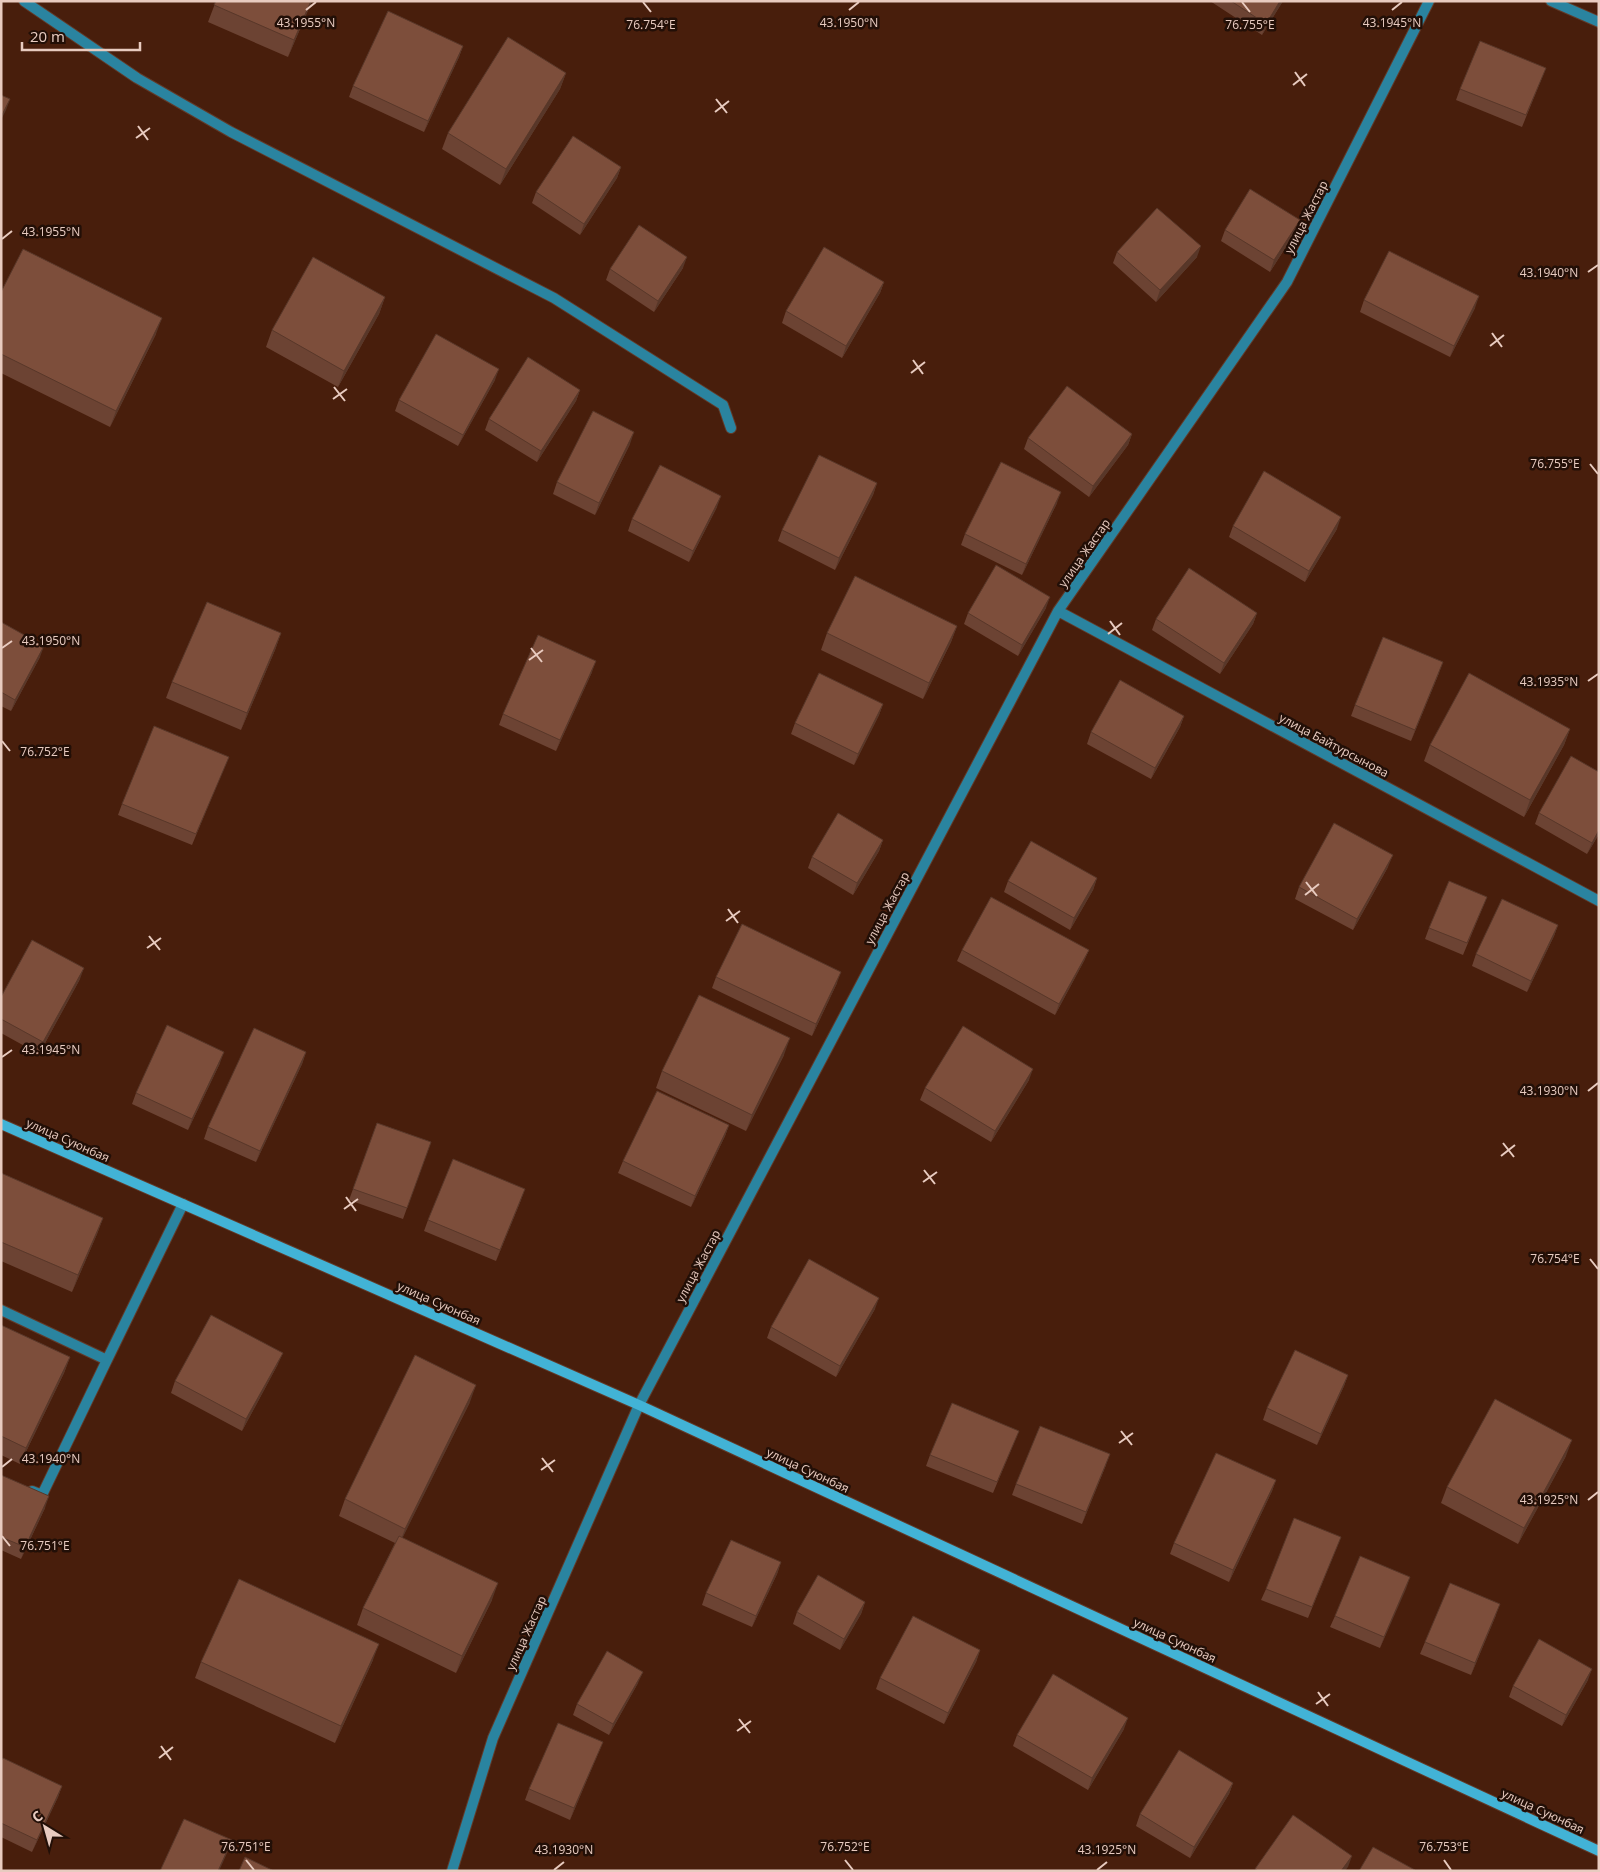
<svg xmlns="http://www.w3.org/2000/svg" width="1600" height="1872" font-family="'Open Sans',sans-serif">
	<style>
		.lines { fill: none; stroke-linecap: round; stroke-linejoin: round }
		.lane-casing { stroke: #623a29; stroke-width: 12 }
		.street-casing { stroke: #623a29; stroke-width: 12 }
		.secondary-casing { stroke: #623a29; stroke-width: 12 }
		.lane { stroke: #2a84a0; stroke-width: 10 }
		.street { stroke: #2a84a0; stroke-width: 10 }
		.secondary { stroke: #42b3d6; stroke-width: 10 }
		.wall { fill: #6c4333 }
		.shaded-wall { fill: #583729 }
		.building { fill: #7d4e3b; stroke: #583729 }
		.ticks { fill: none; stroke: #e8cbc0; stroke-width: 2 }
		.labels { text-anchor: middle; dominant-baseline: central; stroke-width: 5; stroke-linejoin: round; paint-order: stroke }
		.street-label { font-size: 12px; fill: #e8cbc0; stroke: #220f07 }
		.ticks-label { font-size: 12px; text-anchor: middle; fill: #e8cbc0; stroke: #220f07; stroke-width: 5; stroke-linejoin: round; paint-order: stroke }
	</style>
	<rect width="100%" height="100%" fill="#481e0c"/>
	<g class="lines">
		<defs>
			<path id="lane" d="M 1,1310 L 107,1360 L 183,1204
				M 32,1491 L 42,1495 L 107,1360"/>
			<path id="street" d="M 24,1 L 137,78 L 231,132 L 554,298 L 723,405 L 731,428
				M 1551,1 L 1599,22
				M 1058,611 L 1599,901
				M 452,1871 L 493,1738 L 639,1405 L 1058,611 L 1287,282 L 1429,1"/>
			<path id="secondary" d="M 1,1124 L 639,1405 L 1599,1851"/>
		</defs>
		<use href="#lane" class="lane-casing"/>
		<use href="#street" class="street-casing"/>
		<use href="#secondary" class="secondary-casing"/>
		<use href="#lane" class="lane"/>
		<use href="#street" class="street"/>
		<use href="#secondary" class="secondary"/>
	</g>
	<path class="wall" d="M 216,1 L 312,1 L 288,57 L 208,22 Z
		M 1210,1 L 1283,1 L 1262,35 Z
		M 463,46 L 459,57 L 424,132 L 349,97 L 353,86 Z
		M 1546,68 L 1522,127 L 1456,100 L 1460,89 Z
		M 566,73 L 560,89 L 500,185 L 442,149 L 448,133 Z
		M 621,167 L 617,178 L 580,235 L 532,203 L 536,192 Z
		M 1225,230 L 1296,231 L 1270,272 L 1221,241 Z
		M 1117,252 L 1197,257 L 1156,302 L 1113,263 Z
		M 683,268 L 654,312 L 606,280 L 610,269 Z
		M 884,282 L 880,293 L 842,358 L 782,323 L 786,311 Z
		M 1,292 L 156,334 L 110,427 L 1,373 Z
		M 385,297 L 379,314 L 338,387 L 266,347 L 272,330 Z
		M 1364,300 L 1475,308 L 1450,357 L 1360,312 Z
		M 495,380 L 458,446 L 395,411 L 399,400 Z
		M 580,390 L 576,401 L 537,462 L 485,430 L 489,419 Z
		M 1132,434 L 1128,445 L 1089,497 L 1024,449 L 1028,438 Z
		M 630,444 L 595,515 L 553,494 L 557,482 Z
		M 877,483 L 873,495 L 835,570 L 778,541 L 782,530 Z
		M 1057,503 L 1022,575 L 961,545 L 965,534 Z
		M 717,507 L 689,562 L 628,531 L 632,519 Z
		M 1233,526 L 1337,529 L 1305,582 L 1229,537 Z
		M 1046,608 L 1018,656 L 964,624 L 968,613 Z
		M 1257,613 L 1253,624 L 1220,674 L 1152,630 L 1156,619 Z
		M 1,622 L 40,657 L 11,711 L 1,706 Z
		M 957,626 L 951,642 L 923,699 L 821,650 L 827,633 Z
		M 281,633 L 275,650 L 241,730 L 166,698 L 172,682 Z
		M 592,672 L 556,751 L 499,725 L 503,714 Z
		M 1439,673 L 1411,741 L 1351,716 L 1355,705 Z
		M 883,704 L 879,715 L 854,765 L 791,734 L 795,723 Z
		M 1184,716 L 1180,727 L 1151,779 L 1087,744 L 1091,732 Z
		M 1570,729 L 1564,745 L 1524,817 L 1424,761 L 1430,745 Z
		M 224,768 L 192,845 L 118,815 L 122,804 Z
		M 1599,772 L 1599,834 L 1587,854 L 1535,824 L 1539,813 Z
		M 883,840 L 879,851 L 853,895 L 808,868 L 812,857 Z
		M 1388,867 L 1353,930 L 1295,899 L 1299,887 Z
		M 1097,878 L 1093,890 L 1070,930 L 1004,892 L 1008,881 Z
		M 1487,897 L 1463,955 L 1425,939 L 1429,928 Z
		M 1558,925 L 1554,936 L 1527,992 L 1472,966 L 1476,954 Z
		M 962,950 L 1089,950 L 1084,961 L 1055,1015 L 957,961 Z
		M 716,977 L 837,983 L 812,1036 L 712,988 Z
		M 80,979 L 39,1054 L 1,1033 L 1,997 Z
		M 306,1052 L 302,1064 L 256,1162 L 204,1139 L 208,1127 Z
		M 784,1055 L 746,1131 L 656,1088 L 662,1071 Z
		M 220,1063 L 188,1130 L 132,1104 L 136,1093 Z
		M 1029,1080 L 991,1142 L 920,1100 L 925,1088 Z
		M 377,1123 L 431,1142 L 403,1219 L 349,1200 Z
		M 729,1125 L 725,1136 L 691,1207 L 618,1173 L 623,1161 Z
		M 1,1173 L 103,1218 L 97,1234 L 72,1292 L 1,1261 Z
		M 521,1200 L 496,1261 L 424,1231 L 428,1220 Z
		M 875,1309 L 836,1377 L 767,1338 L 771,1327 Z
		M 1,1325 L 70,1357 L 64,1373 L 20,1464 L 1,1455 Z
		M 278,1364 L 242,1431 L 171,1393 L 175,1381 Z
		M 1348,1375 L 1344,1386 L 1317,1445 L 1263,1420 L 1267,1408 Z
		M 470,1402 L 402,1538 L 492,1600 L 456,1673 L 357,1625 L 363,1608 L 395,1543 L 339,1516 L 345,1499 Z
		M 1019,1431 L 993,1493 L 926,1466 L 930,1455 Z
		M 1566,1456 L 1518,1544 L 1441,1503 L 1447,1487 Z
		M 1106,1465 L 1082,1524 L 1012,1495 L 1016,1484 Z
		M 1,1475 L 45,1508 L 21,1559 L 1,1550 Z
		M 1276,1480 L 1272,1491 L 1229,1582 L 1170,1554 L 1174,1543 Z
		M 1341,1537 L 1308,1618 L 1261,1600 L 1266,1589 Z
		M 781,1562 L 777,1574 L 752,1627 L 702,1605 L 706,1593 Z
		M 1410,1577 L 1380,1648 L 1330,1627 L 1335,1616 Z
		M 865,1602 L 861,1614 L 840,1650 L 793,1624 L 797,1612 Z
		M 1496,1615 L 1471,1675 L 1420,1654 L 1425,1642 Z
		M 980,1650 L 976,1662 L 944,1724 L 876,1689 L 880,1678 Z
		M 373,1660 L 335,1743 L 195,1678 L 201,1662 Z
		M 1588,1680 L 1562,1726 L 1509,1697 L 1513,1686 Z
		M 638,1683 L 609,1735 L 573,1715 L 577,1704 Z
		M 1124,1729 L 1088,1790 L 1013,1746 L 1017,1735 Z
		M 603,1742 L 570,1820 L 525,1800 L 529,1789 Z
		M 1,1761 L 62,1786 L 58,1797 L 32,1852 L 1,1837 Z
		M 1233,1783 L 1229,1794 L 1190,1858 L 1136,1826 L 1140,1814 Z"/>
	<path class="shaded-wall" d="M 311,1 L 312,1 L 288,57 L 294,40 Z
		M 1280,1 L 1283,1 L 1262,35 L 1266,24 Z
		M 463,46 L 459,57 L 424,132 L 428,121 Z
		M 566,73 L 560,89 L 500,185 L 506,169 Z
		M 10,99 L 6,110 L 1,120 L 1,117 Z
		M 621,167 L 617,178 L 580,235 L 584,224 Z
		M 1300,220 L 1296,231 L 1270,272 L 1274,260 Z
		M 1201,246 L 1197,257 L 1156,302 L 1160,290 Z
		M 687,257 L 683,268 L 654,312 L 658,301 Z
		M 884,282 L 880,293 L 842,358 L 846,346 Z
		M 1479,296 L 1475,308 L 1450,357 L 1454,346 Z
		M 385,297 L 379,314 L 338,387 L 344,371 Z
		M 162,318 L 156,334 L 110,427 L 116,411 Z
		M 499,369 L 495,380 L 458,446 L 463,435 Z
		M 580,390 L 576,401 L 537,462 L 541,451 Z
		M 634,432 L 630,444 L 595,515 L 599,503 Z
		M 1132,434 L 1128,445 L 1089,497 L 1093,486 Z
		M 877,483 L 873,495 L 835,570 L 839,558 Z
		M 1061,492 L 1057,503 L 1022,575 L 1026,564 Z
		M 721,496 L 717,507 L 689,562 L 693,551 Z
		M 1341,517 L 1337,529 L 1305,582 L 1309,571 Z
		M 1050,597 L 1046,608 L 1018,656 L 1022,645 Z
		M 1257,613 L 1253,624 L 1220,674 L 1224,663 Z
		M 957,626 L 951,642 L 923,699 L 929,683 Z
		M 281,633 L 275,650 L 241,730 L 247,713 Z
		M 44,646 L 40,657 L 11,711 L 15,700 Z
		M 596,661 L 592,672 L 556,751 L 560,740 Z
		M 1443,662 L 1439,673 L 1411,741 L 1415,730 Z
		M 883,704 L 879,715 L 854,765 L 858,754 Z
		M 1184,716 L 1180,727 L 1151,779 L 1155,768 Z
		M 1570,729 L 1564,745 L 1524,817 L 1530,800 Z
		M 1599,830 L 1599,834 L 1587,854 L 1592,843 Z
		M 883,840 L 879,851 L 853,895 L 857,883 Z
		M 1393,855 L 1388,867 L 1353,930 L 1357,919 Z
		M 1097,878 L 1093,890 L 1070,930 L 1074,918 Z
		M 1558,925 L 1554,936 L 1527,992 L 1531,981 Z
		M 1089,950 L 1084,961 L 1055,1015 L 1059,1004 Z
		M 84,968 L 80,979 L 39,1054 L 43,1042 Z
		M 841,972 L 837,983 L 812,1036 L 816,1024 Z
		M 790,1038 L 784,1055 L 746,1131 L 752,1115 Z
		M 224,1052 L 220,1063 L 188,1130 L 192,1119 Z
		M 306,1052 L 302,1064 L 256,1162 L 260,1151 Z
		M 1033,1069 L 1029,1080 L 991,1142 L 995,1131 Z
		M 729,1125 L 725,1136 L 691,1207 L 695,1196 Z
		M 525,1189 L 521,1200 L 496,1261 L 500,1250 Z
		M 103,1218 L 97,1234 L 72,1292 L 78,1275 Z
		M 879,1298 L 875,1309 L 836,1377 L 840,1366 Z
		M 283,1353 L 278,1364 L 242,1431 L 246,1419 Z
		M 70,1357 L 64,1373 L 20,1464 L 26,1448 Z
		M 1348,1375 L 1344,1386 L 1317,1445 L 1321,1434 Z
		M 476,1385 L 470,1402 L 399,1545 L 405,1529 Z
		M 1572,1440 L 1566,1456 L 1518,1544 L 1524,1528 Z
		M 1110,1454 L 1106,1465 L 1082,1524 L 1086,1512 Z
		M 1276,1480 L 1272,1491 L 1229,1582 L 1233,1570 Z
		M 49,1496 L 45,1508 L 21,1559 L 25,1547 Z
		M 781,1562 L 777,1574 L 752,1627 L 756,1616 Z
		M 1410,1577 L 1406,1589 L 1380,1648 L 1384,1637 Z
		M 498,1583 L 492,1600 L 456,1673 L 462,1656 Z
		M 865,1602 L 861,1614 L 840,1650 L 844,1639 Z
		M 1500,1604 L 1496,1615 L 1471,1675 L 1475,1663 Z
		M 379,1644 L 373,1660 L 335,1743 L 341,1726 Z
		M 980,1650 L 976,1662 L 944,1724 L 948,1713 Z
		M 1592,1669 L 1588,1680 L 1562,1726 L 1566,1715 Z
		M 643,1672 L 638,1683 L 609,1735 L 613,1724 Z
		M 1128,1718 L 1124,1729 L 1088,1790 L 1092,1778 Z
		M 603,1742 L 598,1753 L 570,1820 L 574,1808 Z
		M 1233,1783 L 1229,1794 L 1190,1858 L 1194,1847 Z
		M 62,1786 L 58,1797 L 32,1852 L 37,1840 Z
		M 232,1840 L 228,1851 L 219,1871 L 218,1871 Z
		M 1352,1856 L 1348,1867 L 1345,1871 L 1341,1871 Z"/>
	<path class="building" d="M 216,1 L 311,1 L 294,40 L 214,5 Z
		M 1231,1 L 1280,1 L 1266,24 Z
		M 388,11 L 463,46 L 428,121 L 353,86 Z
		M 508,37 L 566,73 L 506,169 L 448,133 Z
		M 1480,41 L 1546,68 L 1526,115 L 1460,89 Z
		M 1,95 L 10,99 L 1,117 Z
		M 573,136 L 621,167 L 584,224 L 536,192 Z
		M 1250,189 L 1300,220 L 1274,260 L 1225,230 Z
		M 1157,208 L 1201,246 L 1160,290 L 1117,252 Z
		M 639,225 L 687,257 L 658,301 L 610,269 Z
		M 824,247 L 884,282 L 846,346 L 786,311 Z
		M 23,249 L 162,318 L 116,411 L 1,354 L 1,292 Z
		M 1389,251 L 1479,296 L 1454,346 L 1364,300 Z
		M 313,257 L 385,297 L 344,371 L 272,330 Z
		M 436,334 L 499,369 L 463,435 L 399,400 Z
		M 528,357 L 580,390 L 541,451 L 489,419 Z
		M 1067,386 L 1132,434 L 1093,486 L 1028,438 Z
		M 593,411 L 634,432 L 599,503 L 557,482 Z
		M 819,455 L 877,483 L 839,558 L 782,530 Z
		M 1001,462 L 1061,492 L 1026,564 L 965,534 Z
		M 660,465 L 721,496 L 693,551 L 632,519 Z
		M 1264,471 L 1341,517 L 1309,571 L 1233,526 Z
		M 996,565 L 1050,597 L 1022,645 L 968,613 Z
		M 1189,568 L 1257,613 L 1224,663 L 1156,619 Z
		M 855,576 L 957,626 L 929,683 L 827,633 Z
		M 207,602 L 281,633 L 247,713 L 172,682 Z
		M 1,622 L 44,646 L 15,700 L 1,692 Z
		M 538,635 L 596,661 L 560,740 L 503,714 Z
		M 1383,637 L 1443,662 L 1415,730 L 1355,705 Z
		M 819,673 L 883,704 L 858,754 L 795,723 Z
		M 1469,673 L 1570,729 L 1530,800 L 1430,745 Z
		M 1120,680 L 1184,716 L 1155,768 L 1091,732 Z
		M 154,726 L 229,757 L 196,834 L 122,804 Z
		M 1571,756 L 1599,772 L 1599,830 L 1592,843 L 1539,813 Z
		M 838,813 L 883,840 L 857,883 L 812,857 Z
		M 1334,823 L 1393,855 L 1357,919 L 1299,887 Z
		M 1031,841 L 1097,878 L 1074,918 L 1008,881 Z
		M 1449,881 L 1487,897 L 1467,943 L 1429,928 Z
		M 991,897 L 1089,950 L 1059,1004 L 962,950 Z
		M 1502,899 L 1558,925 L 1531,981 L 1476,954 Z
		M 742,924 L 841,972 L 816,1024 L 716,977 Z
		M 32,940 L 84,968 L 43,1042 L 1,1019 L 1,997 Z
		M 699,995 L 790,1038 L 752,1115 L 662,1071 Z
		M 167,1025 L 224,1052 L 192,1119 L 136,1093 Z
		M 963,1026 L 1033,1069 L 995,1131 L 925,1088 Z
		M 254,1028 L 306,1052 L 260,1151 L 208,1127 Z
		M 657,1091 L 729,1125 L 695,1196 L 623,1161 Z
		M 377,1123 L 431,1142 L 407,1208 L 353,1189 Z
		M 453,1159 L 525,1189 L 500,1250 L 428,1220 Z
		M 1,1173 L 103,1218 L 78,1275 L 1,1242 Z
		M 809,1259 L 879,1298 L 840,1366 L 771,1327 Z
		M 211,1315 L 283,1353 L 246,1419 L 175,1381 Z
		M 1,1325 L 70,1357 L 26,1448 L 1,1436 Z
		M 1295,1350 L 1348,1375 L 1321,1434 L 1267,1408 Z
		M 415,1355 L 476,1385 L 405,1529 L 345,1499 Z
		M 1495,1399 L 1572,1440 L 1524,1528 L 1447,1487 Z
		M 952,1403 L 1019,1431 L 997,1482 L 930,1455 Z
		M 1040,1426 L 1110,1454 L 1086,1512 L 1016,1484 Z
		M 1216,1453 L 1276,1480 L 1233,1570 L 1174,1543 Z
		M 1,1475 L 49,1496 L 25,1547 L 1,1537 Z
		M 1294,1518 L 1341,1537 L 1312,1607 L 1266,1589 Z
		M 399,1536 L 498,1583 L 462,1656 L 363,1608 Z
		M 731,1540 L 781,1562 L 756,1616 L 706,1593 Z
		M 1360,1556 L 1410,1577 L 1384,1637 L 1335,1616 Z
		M 818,1575 L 865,1602 L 844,1639 L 797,1612 Z
		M 239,1579 L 379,1644 L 341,1726 L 201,1662 Z
		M 1450,1583 L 1500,1604 L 1475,1663 L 1425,1642 Z
		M 913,1616 L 980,1650 L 948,1713 L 880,1678 Z
		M 1539,1639 L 1592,1669 L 1566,1715 L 1513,1686 Z
		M 607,1651 L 643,1672 L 613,1724 L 577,1704 Z
		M 1053,1674 L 1128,1718 L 1092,1778 L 1017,1735 Z
		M 558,1723 L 603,1742 L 574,1808 L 529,1789 Z
		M 1179,1750 L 1233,1783 L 1194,1847 L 1140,1814 Z
		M 3,1758 L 62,1786 L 37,1840 L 1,1823 L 1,1761 Z
		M 1293,1815 L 1352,1856 L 1341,1871 L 1258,1871 L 1255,1869 Z
		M 184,1819 L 232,1840 L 218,1871 L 160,1871 Z
		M 1373,1847 L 1415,1870 L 1414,1871 L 1359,1871 Z
		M 245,1857 L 274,1871 L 239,1871 Z"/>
	<path class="ticks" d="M 643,2 L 651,12M 1242,2 L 1250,12M 306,10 L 316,2M 849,10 L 859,2M 1392,10 L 1402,2M 1295,72 L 1305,86M 1293,85 L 1307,74M 716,99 L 727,113M 715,112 L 729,101M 138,126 L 148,140M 136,138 L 150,128M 2,239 L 12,231M 1588,272 L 1598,265M 1492,333 L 1502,347M 1490,346 L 1504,335M 913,360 L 923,374M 911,373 L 925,362M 334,387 L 345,401M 333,399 L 347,389M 1590,464 L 1598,474M 1110,621 L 1120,635M 1108,634 L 1122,623M 2,648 L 12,641M 531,648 L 542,662M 529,660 L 543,650M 1588,681 L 1598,674M 2,741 L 10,751M 1306,882 L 1317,896M 1305,895 L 1319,884M 728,909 L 738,923M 726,921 L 740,911M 149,936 L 160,950M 147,948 L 161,938M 2,1057 L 12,1050M 1588,1091 L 1598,1083M 1503,1143 L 1514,1157M 1501,1156 L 1515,1145M 924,1170 L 935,1184M 923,1182 L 937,1172M 346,1197 L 356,1211M 344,1209 L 358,1199M 1590,1259 L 1598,1269M 1121,1431 L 1132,1445M 1119,1443 L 1133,1433M 542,1458 L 553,1472M 2,1467 L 12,1459M 541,1470 L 555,1460M 1588,1500 L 1598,1492M 2,1536 L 10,1546M 1318,1692 L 1328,1706M 1316,1704 L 1330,1694M 739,1719 L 750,1733M 737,1731 L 751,1721M 161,1746 L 171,1760M 159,1758 L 173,1747M 246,1860 L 254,1870M 845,1860 L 853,1870M 1444,1860 L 1451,1870M 554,1870 L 564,1862M 1097,1870 L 1107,1862"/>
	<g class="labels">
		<g class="street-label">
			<text transform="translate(1306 217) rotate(-63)">улица Жастар</text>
			<text transform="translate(1084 553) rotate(-55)">улица Жастар</text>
			<text transform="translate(1334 745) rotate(28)">улица Байтурсынова</text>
			<text transform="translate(887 908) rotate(-62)">улица Жастар</text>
			<text transform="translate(68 1140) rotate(24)">улица Суюнбая</text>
			<text transform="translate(698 1266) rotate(-62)">улица Жастар</text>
			<text transform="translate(439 1303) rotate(24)">улица Суюнбая</text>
			<text transform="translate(808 1470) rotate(25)">улица Суюнбая</text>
			<text transform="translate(526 1633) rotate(-66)">улица Жастар</text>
			<text transform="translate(1175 1640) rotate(25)">улица Суюнбая</text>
			<text transform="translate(1543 1811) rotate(25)">улица Суюнбая</text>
		</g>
	</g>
	<g class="ticks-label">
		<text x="306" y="27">43.1955°N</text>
		<text x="849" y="27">43.1950°N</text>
		<text x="1392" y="27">43.1945°N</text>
		<text x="651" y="29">76.754°E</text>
		<text x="1250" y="29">76.755°E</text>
		<text x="51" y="236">43.1955°N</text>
		<text x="1549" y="277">43.1940°N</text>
		<text x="1555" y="468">76.755°E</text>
		<text x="51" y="645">43.1950°N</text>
		<text x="1549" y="686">43.1935°N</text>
		<text x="45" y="756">76.752°E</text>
		<text x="51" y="1054">43.1945°N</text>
		<text x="1549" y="1095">43.1930°N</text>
		<text x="1555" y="1263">76.754°E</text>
		<text x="51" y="1463">43.1940°N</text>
		<text x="1549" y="1504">43.1925°N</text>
		<text x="45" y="1550">76.751°E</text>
		<text x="246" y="1851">76.751°E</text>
		<text x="845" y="1851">76.752°E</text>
		<text x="1444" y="1851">76.753°E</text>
		<text x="564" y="1854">43.1930°N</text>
		<text x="1107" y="1854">43.1925°N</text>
	</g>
	<rect width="1600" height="1872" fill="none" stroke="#e8cbc0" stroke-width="5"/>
	<g transform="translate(45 1827) rotate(323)" stroke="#220f07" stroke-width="4" paint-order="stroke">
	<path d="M0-4L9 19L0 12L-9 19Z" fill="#e8cbc0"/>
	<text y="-8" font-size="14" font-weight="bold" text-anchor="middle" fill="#e8cbc0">С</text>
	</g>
	<path d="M22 42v8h118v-8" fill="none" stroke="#e8cbc0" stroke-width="2.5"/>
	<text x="30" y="42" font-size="15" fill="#e8cbc0" stroke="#220f07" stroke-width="4" paint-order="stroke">20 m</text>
</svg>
